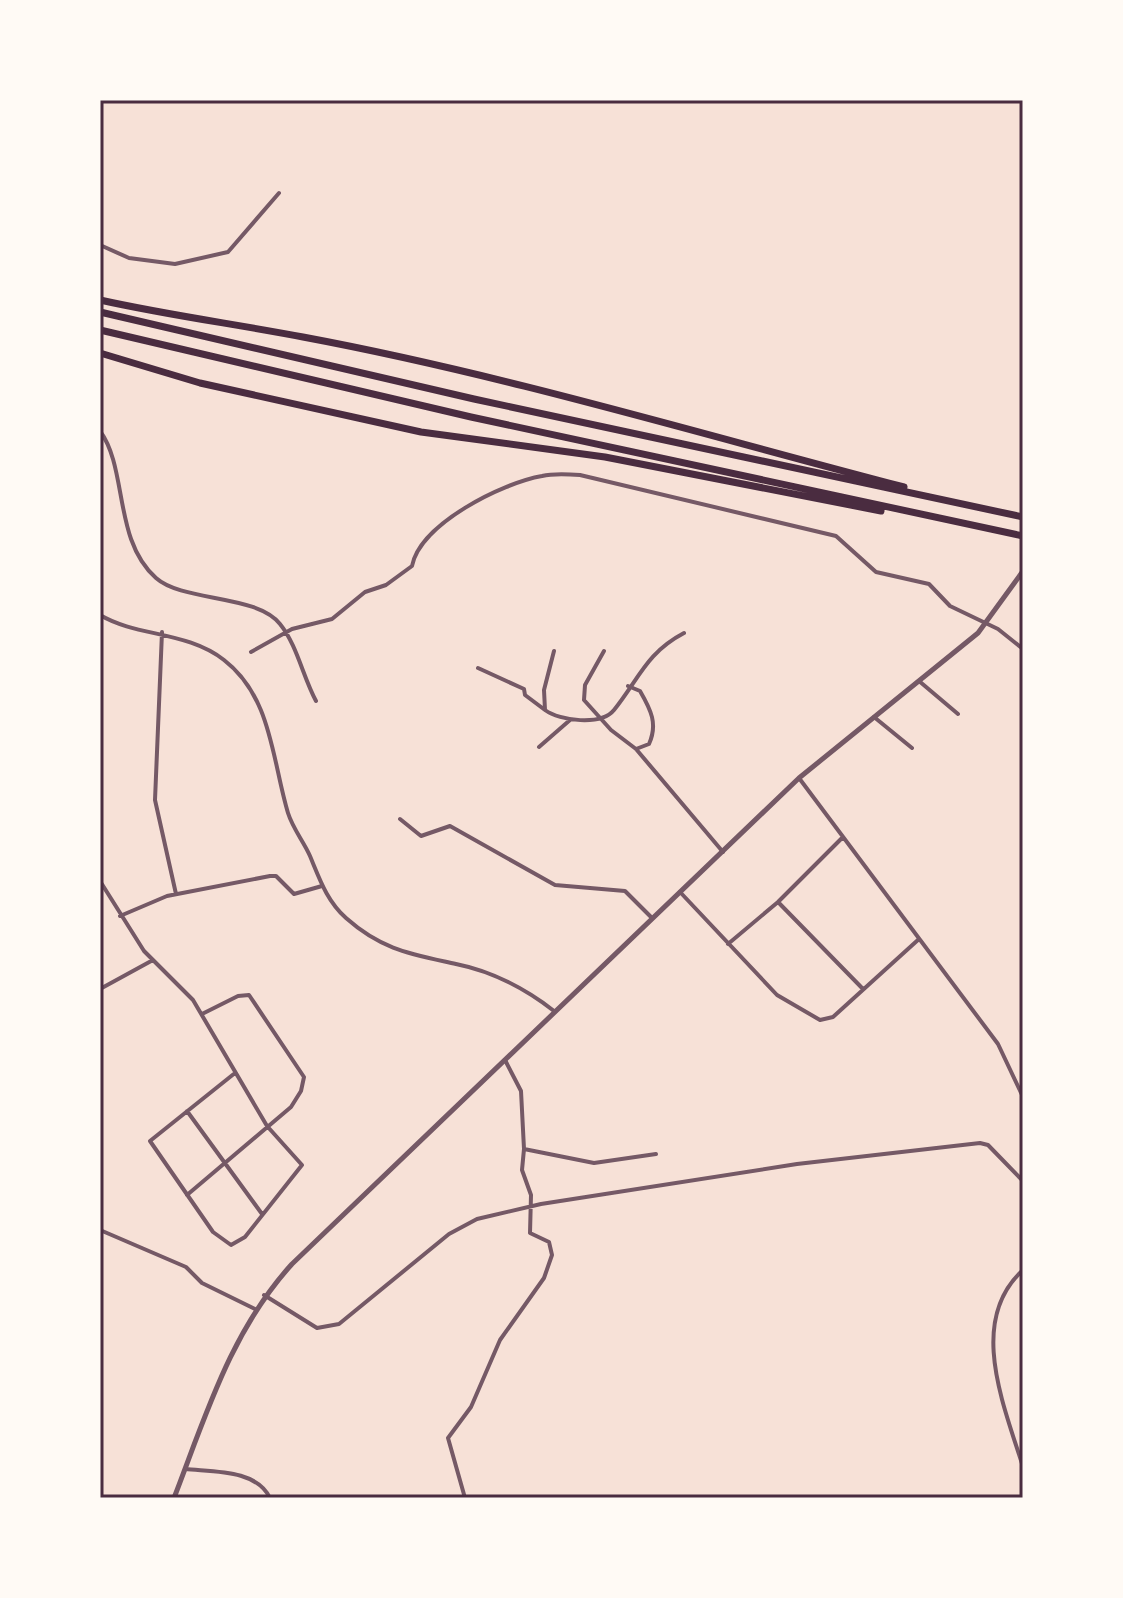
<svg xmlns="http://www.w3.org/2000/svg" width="1123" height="1598" font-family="Helvetica,sans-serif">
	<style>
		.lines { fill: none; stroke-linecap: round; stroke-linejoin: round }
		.minor { stroke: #755966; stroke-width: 4 }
		.tertiary { stroke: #755966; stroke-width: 5 }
		.motorway { stroke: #4a2c40; stroke-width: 7 }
		.neatline { fill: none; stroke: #4a2c40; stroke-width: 3 }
	</style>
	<rect width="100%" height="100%" fill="#f7e1d7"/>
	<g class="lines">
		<path class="minor" d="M 100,245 L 129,258 L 175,264 L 228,252 L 279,193
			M 100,431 C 128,469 113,540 156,578 C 183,602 256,594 280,624 C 297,645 303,677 316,701
			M 100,615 C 137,637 187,631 224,660 C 272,697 272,760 288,813 C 293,829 304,842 310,856 C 320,880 327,901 346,918 C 382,950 411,954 456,964 C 491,971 526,989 554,1011
			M 162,632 L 155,800 L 176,894
			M 554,651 L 544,690 L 545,710 C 560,721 601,726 614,710 C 639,679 646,653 684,633
			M 604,651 L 585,685 L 584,700 L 611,730 L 636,749 L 723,852
			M 251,652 L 292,629 L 332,619 L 365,592 L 386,585 L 412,566 C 420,524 502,483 542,476 C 554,473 567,474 580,475 L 836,536 L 876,572 L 929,584 L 950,606 L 998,629 L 1023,649
			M 478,668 L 524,689 L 525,695 L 545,710
			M 919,681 L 958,714
			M 628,686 L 640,691 C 651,710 658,724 649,744 L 636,749
			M 874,717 L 912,748
			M 539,747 L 570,720
			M 799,778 L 998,1044 L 1023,1097
			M 400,819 L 421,836 L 450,826 L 555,885 L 625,891 L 652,918
			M 100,881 L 144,951 L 193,1000 L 267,1126 L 302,1165 L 245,1237 L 231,1245 L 213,1232 L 150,1141 L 235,1073
			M 680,892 L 777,995 L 820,1020 L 833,1017 L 919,939
			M 778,902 L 863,989
			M 120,916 L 167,896 L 270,876 L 276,876 L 294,894 L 322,886
			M 728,944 L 778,902 L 843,837
			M 100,989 L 153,960
			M 187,1111 L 262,1214
			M 524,1149 L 594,1163 L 656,1154
			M 187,1195 L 291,1107 L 301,1091 L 304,1077 L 249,995 L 238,996 L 202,1014
			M 100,1230 L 186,1267 L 202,1283 L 255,1309
			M 1023,1270 C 967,1321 1004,1405 1023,1467
			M 264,1295 L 317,1328 L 339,1324 L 449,1234 L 477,1219 L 541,1204 L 797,1164 L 980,1143 L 988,1145 L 1023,1181
			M 185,1469 C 213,1472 256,1469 270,1498
			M 465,1498 L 448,1438 L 471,1407 L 500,1340 L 544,1278 L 552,1255 L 549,1242 L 530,1233 L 531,1195 L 522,1170 L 524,1149 L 521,1091 L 505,1060"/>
		<path class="tertiary" d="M 174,1498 C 206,1415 231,1331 292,1264 L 799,778 L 978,633 L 1023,571"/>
		<path class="motorway" d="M 100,300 C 167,315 235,324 303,337 C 506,375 704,435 904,487
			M 100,312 L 474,399 L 1023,517
			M 100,330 L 471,417 L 1023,536
			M 100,353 L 200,383 L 421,432 L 605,457 L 881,511"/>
	</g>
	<rect width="1123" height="1598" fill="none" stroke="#fffaf5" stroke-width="204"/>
	<rect x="102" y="102" width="919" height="1394" class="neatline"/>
</svg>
